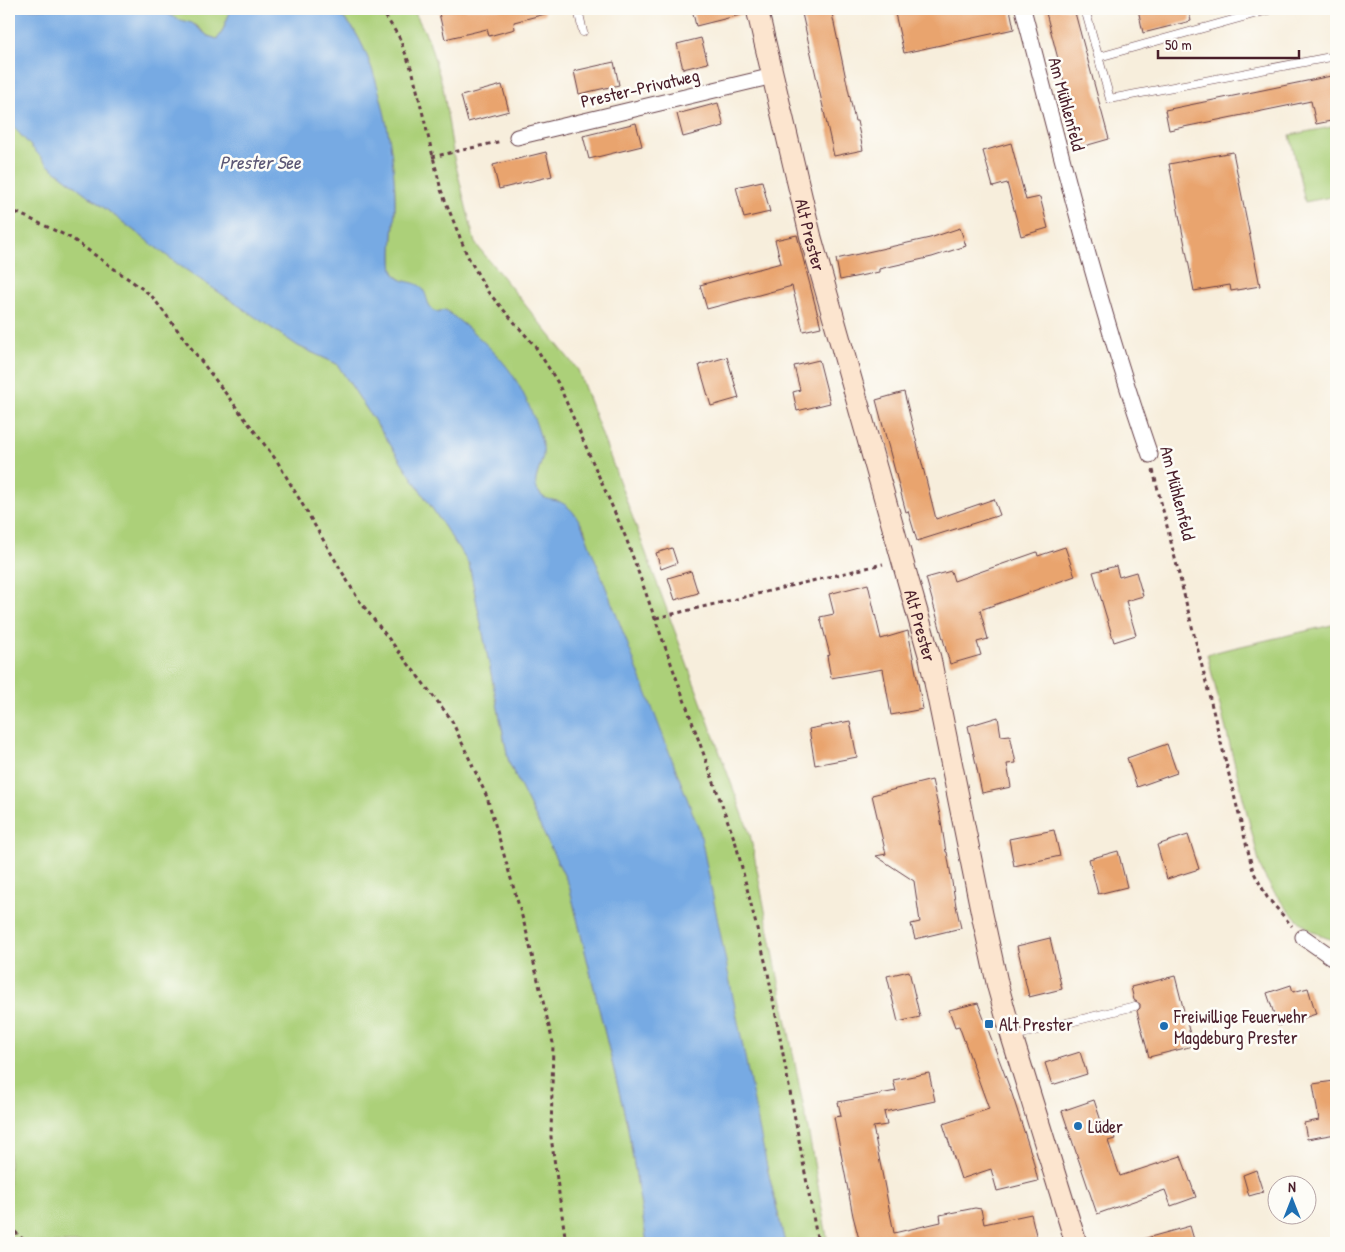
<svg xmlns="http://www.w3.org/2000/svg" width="1345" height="1252" font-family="'Patrick Hand',sans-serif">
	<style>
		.green { fill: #acd079; stroke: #7b7852 }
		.water { fill: #77aae3; stroke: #606487 }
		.building { fill: #e9a46e }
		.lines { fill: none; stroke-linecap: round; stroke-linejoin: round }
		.service-casing { stroke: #643e46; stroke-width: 9 }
		.minor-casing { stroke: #643e46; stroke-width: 17 }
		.secondary-casing { stroke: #643e46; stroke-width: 23 }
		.path { stroke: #643e46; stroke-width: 3; stroke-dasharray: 4 4; stroke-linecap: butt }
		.service { stroke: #fff; stroke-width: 8 }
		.minor { stroke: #fff; stroke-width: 15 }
		.secondary { stroke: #fce5cf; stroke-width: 21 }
		.poi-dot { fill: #1f6fb2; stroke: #fdfcf7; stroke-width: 2 }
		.labels { text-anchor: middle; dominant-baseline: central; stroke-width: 5; stroke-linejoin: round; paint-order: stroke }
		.street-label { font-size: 18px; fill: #4a1f2b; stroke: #fdfcf7 }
		.poi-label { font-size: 18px; fill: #4a1f2b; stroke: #fdfcf7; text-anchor: start }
		.water-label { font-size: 19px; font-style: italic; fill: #5c5775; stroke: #fdfcf7 }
	</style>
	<rect width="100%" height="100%" fill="#fdfcf7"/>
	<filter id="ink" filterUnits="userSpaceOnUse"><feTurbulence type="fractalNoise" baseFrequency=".02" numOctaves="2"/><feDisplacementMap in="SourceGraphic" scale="10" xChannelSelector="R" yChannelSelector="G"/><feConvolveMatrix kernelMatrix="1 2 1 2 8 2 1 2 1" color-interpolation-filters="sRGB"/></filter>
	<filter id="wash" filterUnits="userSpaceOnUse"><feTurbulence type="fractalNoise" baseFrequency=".0096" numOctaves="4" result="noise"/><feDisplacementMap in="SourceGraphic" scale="20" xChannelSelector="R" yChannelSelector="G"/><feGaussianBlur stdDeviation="1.12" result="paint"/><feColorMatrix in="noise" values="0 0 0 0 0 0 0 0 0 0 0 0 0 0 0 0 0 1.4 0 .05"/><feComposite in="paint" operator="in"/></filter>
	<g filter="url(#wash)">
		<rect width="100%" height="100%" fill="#f7eedc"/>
		<path class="green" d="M 159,9 L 232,9 C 226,18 224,33 217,39 L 208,36 L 196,25 L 172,18 Z
			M 332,9 L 413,9 L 428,38 L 443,87 L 454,158 L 475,243 L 578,370 L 750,834 L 809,1135 L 828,1243 L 785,1243 L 767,1167 L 584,528 L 572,511 L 557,501 L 545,499 L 537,490 L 535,483 L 542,458 L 500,360 L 457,319 L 446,310 L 440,312 L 432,311 L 413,283 C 406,283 398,279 394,272 C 389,263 395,221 395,208 C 396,159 380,72 354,30 C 349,22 340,15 332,9 Z
			M 9,122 L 48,165 L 179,265 L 298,346 L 337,364 L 469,564 L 509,763 L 569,885 L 628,1128 L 647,1243 L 9,1243 Z
			M 1336,126 L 1336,196 L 1305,202 L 1290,135 Z
			M 1336,624 L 1336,941 C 1329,939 1321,936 1314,932 C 1293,920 1271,891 1261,869 L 1207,654 Z"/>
		<path class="water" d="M 9,9 L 159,9 L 177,19 L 192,23 L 208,36 L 217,39 C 224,33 226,18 232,9 L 332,9 C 339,15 349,22 354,30 C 381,73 396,157 395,207 C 395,221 389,261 394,272 C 399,284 412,280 420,286 C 431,295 424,318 445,310 C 467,326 500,354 514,377 C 526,396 538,425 543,447 C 546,461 530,480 538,491 C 543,500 549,499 557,501 C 569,504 578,517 583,528 L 700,832 L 767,1167 L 785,1243 L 647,1243 L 628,1128 L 569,885 L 509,763 L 469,564 L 337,364 L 298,346 L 179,265 L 48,165 L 9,122 Z"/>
		<g id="blocks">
			<path class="building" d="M 438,9 L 544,9 L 545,14 L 514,22 L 515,29 L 489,36 L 487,29 L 445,39 Z
				M 692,9 L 743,9 L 744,14 L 696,26 Z
				M 801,9 L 831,9 L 855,121 L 857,121 L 863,150 L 834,156 Z
				M 894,9 L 942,9 L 943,12 L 958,9 L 1010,9 L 1014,29 L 904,53 Z
				M 1045,9 L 1074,9 L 1109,139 L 1081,147 Z
				M 1138,9 L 1188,9 L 1191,21 L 1143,33 Z
				M 701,38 L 708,63 L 683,69 L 677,44 Z
				M 614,62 L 619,85 L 579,94 L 574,71 Z
				M 1336,75 L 1336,120 L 1316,124 L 1311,101 L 1169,130 L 1165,110 Z
				M 502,85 L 509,111 L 468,122 L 461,96 Z
				M 718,103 L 724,126 L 683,137 L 677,114 Z
				M 636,123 L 642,146 L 589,159 L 583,136 Z
				M 1011,143 L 1026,200 L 1040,197 L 1048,228 L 1021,236 L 1007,183 L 993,187 L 983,151 Z
				M 546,152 L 552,176 L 499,189 L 493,165 Z
				M 1233,152 L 1260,286 L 1231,291 L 1230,285 L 1194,291 L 1169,164 Z
				M 762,181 L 770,212 L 744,218 L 736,187 Z
				M 960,228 L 966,246 L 932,257 L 879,269 L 879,272 L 840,280 L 836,259 L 930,238 Z
				M 797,235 L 821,327 L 803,331 L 792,286 L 707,309 L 700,285 L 781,263 L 775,240 Z
				M 727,357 L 739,398 L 711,406 L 699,365 Z
				M 819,360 L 830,403 L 797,411 L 793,392 L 800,390 L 794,366 Z
				M 904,392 L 936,519 L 994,499 L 1000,515 L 917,541 L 908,511 L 906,512 L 876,400 Z
				M 1065,547 L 1075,576 L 980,610 L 988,639 L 977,642 L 981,655 L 950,664 L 926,578 L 951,571 L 954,581 L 1037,552 L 1038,556 Z
				M 672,548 L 677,563 L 661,569 L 656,553 Z
				M 1116,566 L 1119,577 L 1136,572 L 1143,596 L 1126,601 L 1136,635 L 1114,642 L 1093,572 Z
				M 691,571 L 698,593 L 675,600 L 668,578 Z
				M 868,584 L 881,639 L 908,631 L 923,709 L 891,715 L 883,669 L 831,678 L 827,656 L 830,655 L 820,617 L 834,614 L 829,594 Z
				M 998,717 L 1001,736 L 1010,735 L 1016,763 L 1007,764 L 1011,787 L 982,793 L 968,726 Z
				M 850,721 L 857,757 L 815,765 L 809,729 Z
				M 1167,744 L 1177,773 L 1137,787 L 1127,758 Z
				M 932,780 L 940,815 L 946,852 L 947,852 L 956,906 L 961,928 L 915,939 L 911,924 L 920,922 L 914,881 L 876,856 L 886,854 L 872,795 Z
				M 1054,830 L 1060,856 L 1014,866 L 1009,839 Z
				M 1188,835 L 1199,869 L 1167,879 L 1157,845 Z
				M 1118,851 L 1127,887 L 1098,894 L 1089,859 Z
				M 1050,938 L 1062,989 L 1029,997 L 1017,946 Z
				M 909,971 L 920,1017 L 898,1022 L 887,976 Z
				M 1175,976 L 1193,1046 L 1149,1057 L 1137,1011 L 1140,1008 L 1140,1004 L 1134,1000 L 1131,987 Z
				M 1291,985 L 1293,992 L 1308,988 L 1316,1014 L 1278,1026 L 1267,993 Z
				M 978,1003 L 1012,1094 L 1032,1156 L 1038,1181 L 997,1191 L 991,1169 L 961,1179 L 943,1124 L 989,1109 L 959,1026 L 955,1027 L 949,1010 Z
				M 1080,1052 L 1087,1074 L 1052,1085 L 1045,1063 Z
				M 929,1073 L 935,1101 L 884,1112 L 887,1125 L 873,1127 L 894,1233 L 941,1222 L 940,1215 L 975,1208 L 981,1209 L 984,1224 L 1031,1214 L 1038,1243 L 860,1243 L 853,1216 L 834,1117 L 841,1116 L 838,1102 L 896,1091 L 893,1080 Z
				M 1334,1081 L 1336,1094 L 1336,1134 L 1307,1139 L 1304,1123 L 1319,1120 L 1313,1084 Z
				M 1094,1100 L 1102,1124 L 1109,1121 L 1115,1139 L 1108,1141 L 1120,1176 L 1181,1156 L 1196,1197 L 1171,1206 L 1165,1190 L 1097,1214 L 1062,1111 Z
				M 1256,1170 L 1263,1192 L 1249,1196 L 1243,1175 Z
				M 1190,1226 L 1195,1243 L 1143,1243 L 1143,1239 Z"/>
		</g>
	</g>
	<g filter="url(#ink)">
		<use href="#blocks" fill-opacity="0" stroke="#643e46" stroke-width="1"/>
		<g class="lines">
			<defs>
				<path id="service" d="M 578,9 L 583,32
					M 1085,9 L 1110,99 L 1336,56
					M 1099,57 L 1272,9
					M 1014,1036 L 1135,1006"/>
				<path id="minor" d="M 1023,9 C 1062,158 1099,308 1150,455
					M 517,137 L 773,76
					M 1303,937 L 1336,960"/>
				<g id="secondary">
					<path id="s1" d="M 757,9 L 811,238 L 930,658 L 982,914 L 998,987 L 1012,1037 L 1076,1243"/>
				</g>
			</defs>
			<use href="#service" class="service-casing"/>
			<use href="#minor" class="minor-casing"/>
			<use href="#secondary" class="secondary-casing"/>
			<path class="path" d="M 381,9 L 399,37 L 413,73 L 441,190 L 467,255 L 488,292 L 535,346 L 558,383 L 626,538 L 736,844 L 768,973 L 818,1243
				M 432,157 L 502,141
				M 9,209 L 71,238 L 151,295 L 277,461 L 358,599 L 451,719 L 487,797 L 526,930 L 553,1043 L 551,1137 L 566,1243
				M 1153,470 L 1253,871 L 1267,897 L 1292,926
				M 656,618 L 883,564
				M 9,1226 L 27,1243"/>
			<use href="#service" class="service"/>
			<use href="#minor" class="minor"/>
			<use href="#secondary" class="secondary"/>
		</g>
	</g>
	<g class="poi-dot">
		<rect x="984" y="1019" width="10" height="10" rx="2.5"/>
		<circle cx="1164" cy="1026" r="5"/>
		<circle cx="1078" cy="1126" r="5"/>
	</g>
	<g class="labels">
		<g class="street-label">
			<text transform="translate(640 88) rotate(-13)">Prester-Privatweg</text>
			<text transform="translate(1067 104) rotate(75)">Am Mühlenfeld</text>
			<text stroke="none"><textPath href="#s1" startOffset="232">Alt Prester</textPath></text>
			<text transform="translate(1178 493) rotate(76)">Am Mühlenfeld</text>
			<text stroke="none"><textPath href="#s1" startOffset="638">Alt Prester</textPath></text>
		</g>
		<g class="poi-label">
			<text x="1174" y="1016">Freiwillige Feuerwehr<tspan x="1174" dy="21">Magdeburg Prester</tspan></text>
			<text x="999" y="1024">Alt Prester</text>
			<text x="1088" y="1126">Lüder</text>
		</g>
		<g class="water-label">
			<text x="260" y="162">Prester See</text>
		</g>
	</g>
	<rect width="1345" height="1252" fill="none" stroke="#fdfcf7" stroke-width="30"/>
	<g transform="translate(1292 1200)"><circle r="24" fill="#fdfcf7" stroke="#b5a4a5"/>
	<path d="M0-4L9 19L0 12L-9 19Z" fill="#1f6fb2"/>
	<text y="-8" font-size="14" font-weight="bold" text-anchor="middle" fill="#4a1f2b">N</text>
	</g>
	<path d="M1158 50v8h141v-8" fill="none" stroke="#4a1f2b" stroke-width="2.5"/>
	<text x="1165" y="50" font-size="15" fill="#4a1f2b" stroke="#fdfcf7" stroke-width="4" paint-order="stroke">50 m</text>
</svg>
